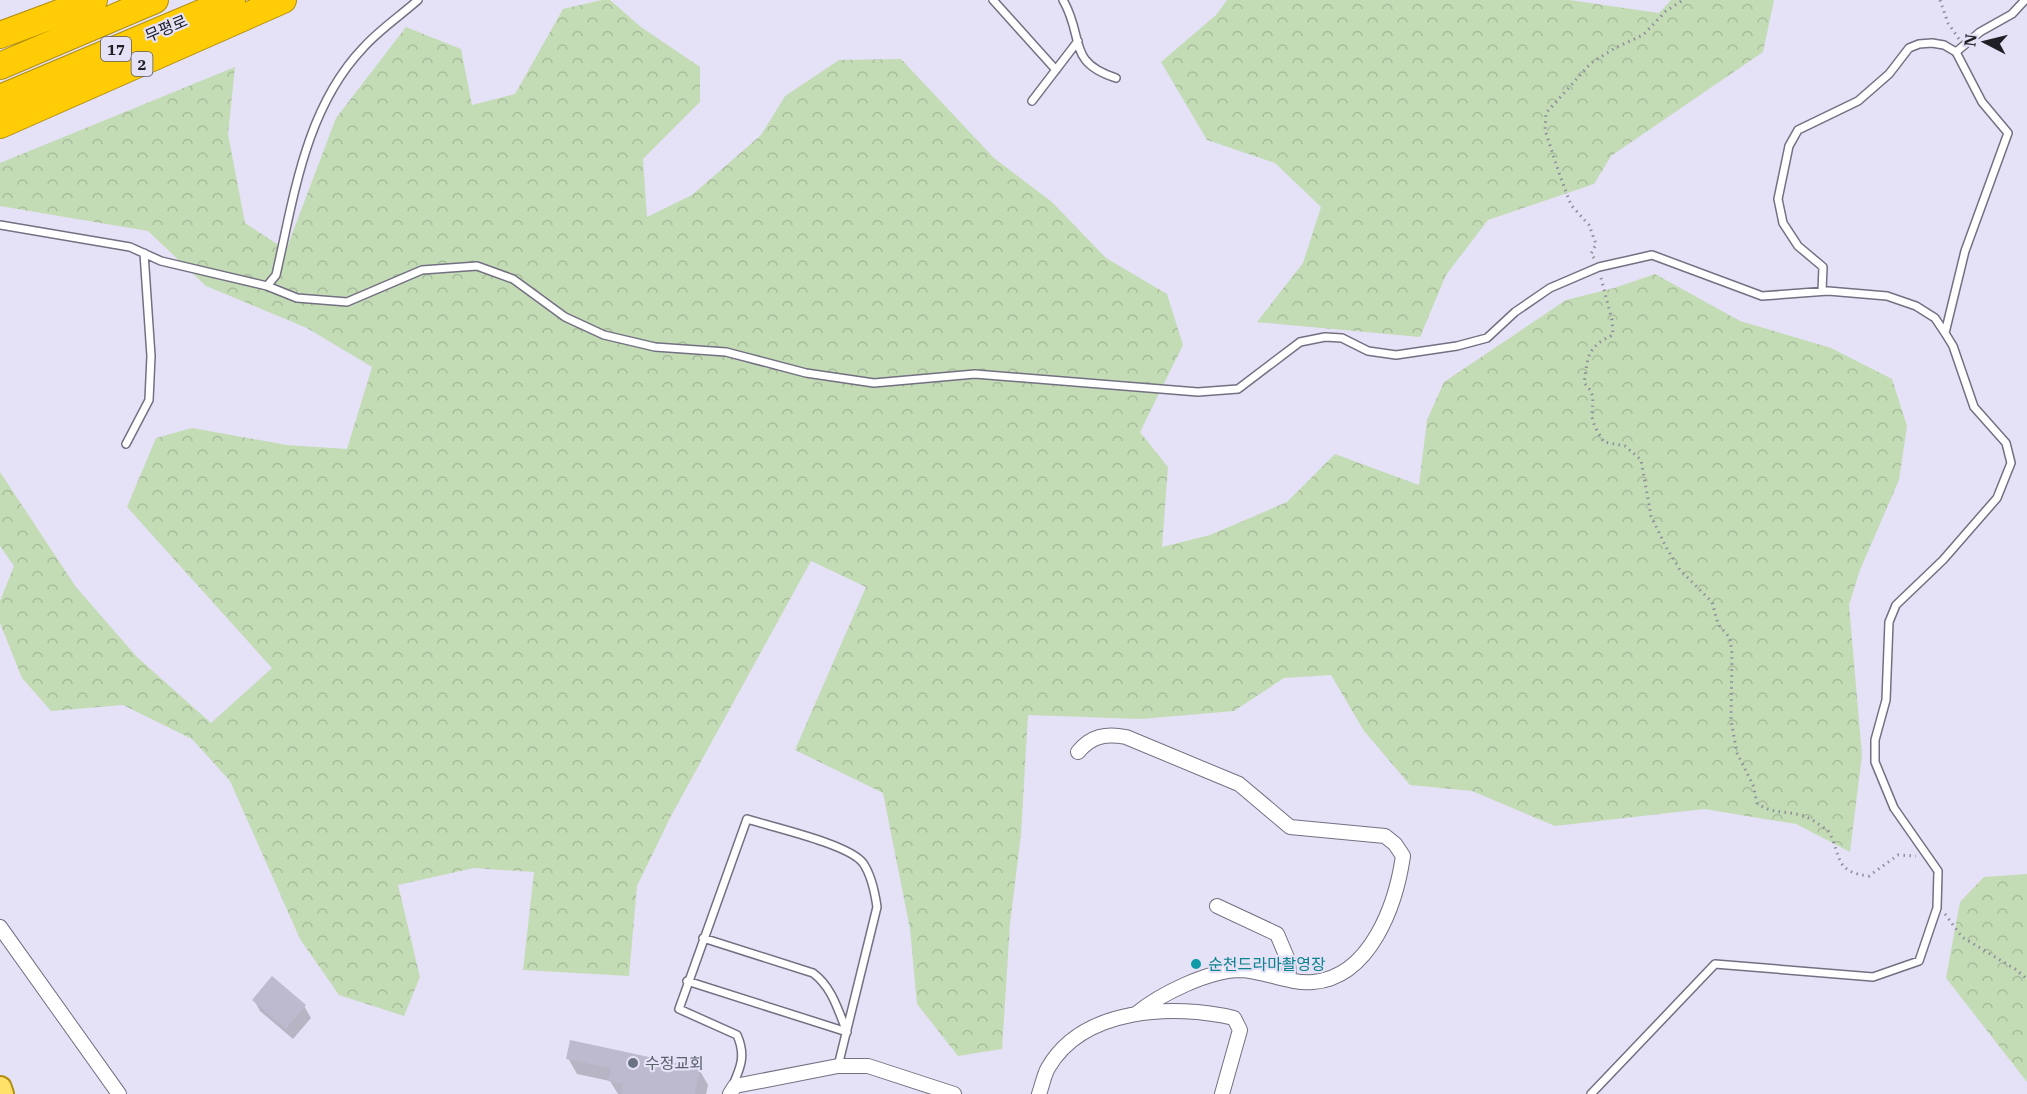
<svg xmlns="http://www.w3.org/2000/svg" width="2027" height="1094" font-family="'IBM Plex Serif','Noto Sans KR',serif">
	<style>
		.forest { fill: url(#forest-crowns) }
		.shadow { fill: #0003 }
		.building { fill: #bdb9ce }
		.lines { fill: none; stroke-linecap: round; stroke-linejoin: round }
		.lane-casing { stroke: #737082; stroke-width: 10 }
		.street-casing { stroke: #737082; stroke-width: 16 }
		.primary-casing { stroke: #b18f10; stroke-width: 26 }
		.highway-casing { stroke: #b18f10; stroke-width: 28 }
		.path { stroke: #8f8d9c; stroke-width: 3; stroke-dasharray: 1.5 4.5; stroke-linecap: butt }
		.lane { stroke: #fff; stroke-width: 7 }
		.street { stroke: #fff; stroke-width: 14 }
		.primary { stroke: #ffe069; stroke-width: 22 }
		.highway { stroke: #ffcc05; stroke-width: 26 }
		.culture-dot { fill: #0f9aa8; stroke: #e5e1f6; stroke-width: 2 }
		.worship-dot { fill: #6b7280; stroke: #e5e1f6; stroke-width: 2 }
		.labels { text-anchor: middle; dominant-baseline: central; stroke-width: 4.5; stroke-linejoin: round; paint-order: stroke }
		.shield { fill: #e5e1f6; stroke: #5a5864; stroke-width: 1.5 }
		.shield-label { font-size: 15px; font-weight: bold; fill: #1f1e25 }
		.street-label { font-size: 16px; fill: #1f1e25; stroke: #e5e1f6 }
		.culture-label { font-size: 16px; fill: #0d838f; stroke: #e5e1f6; text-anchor: start }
		.worship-label { font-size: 16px; fill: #5b616d; stroke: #e5e1f6; text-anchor: start }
	</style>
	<defs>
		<pattern id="forest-crowns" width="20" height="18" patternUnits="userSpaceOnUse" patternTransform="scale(1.5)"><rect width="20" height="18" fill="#c4dcb6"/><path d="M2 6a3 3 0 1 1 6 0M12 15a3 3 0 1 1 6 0" fill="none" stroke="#a8bc9c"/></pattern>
	</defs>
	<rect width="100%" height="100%" fill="#e5e1f6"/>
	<path class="forest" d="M 602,0 L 610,0 L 641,27 L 700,67 L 700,102 L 643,159 L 647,217 L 692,195 L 761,135 L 785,96 L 839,60 L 901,59 L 994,158 L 1052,202 L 1106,258 L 1167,294 L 1183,345 L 1140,432 L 1168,467 L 1162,547 L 1210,535 L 1287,502 L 1335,454 L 1419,485 L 1427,420 L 1444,382 L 1566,300 L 1614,288 L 1655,274 L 1740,321 L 1831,348 L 1892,379 L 1907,426 L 1899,480 L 1860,570 L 1849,605 L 1862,755 L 1850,852 L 1796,824 L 1704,809 L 1555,826 L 1472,791 L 1410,785 L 1364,731 L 1331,675 L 1284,678 L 1234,711 L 1141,719 L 1028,715 L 1021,834 L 1010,924 L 1002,1049 L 958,1056 L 917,1004 L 910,929 L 883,793 L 795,750 L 866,587 L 811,561 L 671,816 L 637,886 L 629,976 L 523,970 L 534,872 L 474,868 L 398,885 L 420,977 L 404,1016 L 339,995 L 300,939 L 230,781 L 192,739 L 123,705 L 51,711 L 22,678 L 0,623 L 0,601 L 14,566 L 0,546 L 0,472 L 76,587 L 137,657 L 211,723 L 272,668 L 127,507 L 156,438 L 192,428 L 287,445 L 347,449 L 372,367 L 307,328 L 206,286 L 148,231 L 0,206 L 0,163 L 235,67 L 228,134 L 245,223 L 286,250 L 336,118 L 406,27 L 461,49 L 472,105 L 515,94 L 563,9 Z
		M 1227,0 L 1569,0 L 1659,13 L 1671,0 L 1774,0 L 1763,52 L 1611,156 L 1594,184 L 1488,220 L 1446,275 L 1420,337 L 1257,322 L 1303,263 L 1321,207 L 1275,163 L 1207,140 L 1161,62 L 1216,15 Z
		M 2027,874 L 2027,1082 L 1946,978 L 1960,902 L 1984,877 Z"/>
	<path class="shadow" d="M 254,1000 L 304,1006 L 311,1018 L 293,1039 L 260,1011 Z
		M 568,1058 L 699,1069 L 708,1085 L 706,1094 L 618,1094 L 610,1081 L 577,1074 Z"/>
	<path class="building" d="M 272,976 L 306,1005 L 286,1029 L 252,1000 Z
		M 570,1040 L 700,1068 L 695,1094 L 621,1094 L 623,1084 L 608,1081 L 611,1068 L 566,1059 Z"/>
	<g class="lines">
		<defs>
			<path id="lane" d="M 993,0 L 1056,70
				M 1063,0 C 1085,38 1066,62 1116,78
				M 1956,52 L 1980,32 L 2012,14 L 2025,0
				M 1032,101 L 1078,41
				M 0,225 L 130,247 L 161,261 L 267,286 L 276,275 C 294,197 305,109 363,48 C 379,30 400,16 418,0
				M 267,286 L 297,298 L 347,302 L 422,270 L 477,266 L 513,279 L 565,317 L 604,335 L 655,347 L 726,352 L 806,373 L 874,383 L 975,374 L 1198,392 L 1238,389 L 1300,342 L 1325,337 L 1342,338 L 1368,351 L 1396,355 L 1457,346 L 1487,338 L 1515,312 L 1550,288 L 1599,267 L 1652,255 L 1762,296 L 1828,291 L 1887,296 L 1916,306 L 1935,318 L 1945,333 L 1953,346 L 1974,407 L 2006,443 L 2011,463 L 1997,498 L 1943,560 L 1896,605 L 1889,622 L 1886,700 L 1875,740 L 1875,762 L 1894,808 L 1938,871 L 1937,908 L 1919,961 L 1873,977 L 1715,964 L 1591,1094
				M 1822,291 L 1823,267 L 1798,246 L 1783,223 L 1778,199 L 1789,146 L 1798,130 L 1858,101 L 1889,74 L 1909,48 L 1919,44 L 1932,43 L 1944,45 L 1956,52 L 1982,102 L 2008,133 L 1965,251 L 1945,333
				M 126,444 L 149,400 L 151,356 L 144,253
				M 703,938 L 813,973 C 832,987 838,1010 847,1032
				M 687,981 L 847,1032
				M 732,1087 C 741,1067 746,1055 737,1035 L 679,1009 L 747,819 C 772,827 849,844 863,863 C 872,876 875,893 877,907 L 838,1066"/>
			<path id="street" d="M 1078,752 C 1091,736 1106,733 1126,737 L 1239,784 L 1290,827 L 1385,836 L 1395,844 L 1403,856 C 1396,904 1371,977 1313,982 C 1289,984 1265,971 1241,970 C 1209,970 1160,994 1136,1014
				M 1217,906 L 1277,934 L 1288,960 L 1289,979
				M 0,927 L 119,1094
				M 730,1094 L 735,1086 L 838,1066 L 868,1066 L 954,1094
				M 1039,1094 C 1042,1086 1044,1075 1048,1068 C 1083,1007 1174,1004 1234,1018 L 1240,1030 L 1222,1094"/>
			<path id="primary" d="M 0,1088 L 2,1094"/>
			<path id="highway" d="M 0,35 L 94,0
				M 0,66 L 155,0
				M 0,98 L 232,0
				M 0,125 L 283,0"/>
		</defs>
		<use href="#lane" class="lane-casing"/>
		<use href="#street" class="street-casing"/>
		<use href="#primary" class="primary-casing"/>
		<use href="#highway" class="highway-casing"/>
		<path class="path" d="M 1940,0 L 1948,23 L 1959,39
			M 1594,258 L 1591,254 L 1596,244 L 1589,225 L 1571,205 L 1559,173 L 1545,130 L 1546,113 L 1591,63 L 1615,48 L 1643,35 L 1666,11 L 1683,0
			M 1601,278 L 1612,320 L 1613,335 C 1586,347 1588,358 1584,383 C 1595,393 1593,400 1592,414 C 1592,424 1599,434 1604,442 L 1625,446 L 1641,460 L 1651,516 L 1666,547 L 1680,570 L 1712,602 L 1718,624 L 1730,638 L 1732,653 L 1731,720 L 1737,753 L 1753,785 L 1757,803 C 1778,819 1795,805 1821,826 C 1824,828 1827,829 1829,832 C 1842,857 1834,872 1869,876 L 1898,855 L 1916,856
			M 1945,914 L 1962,937 L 2015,969 L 2027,979"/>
		<use href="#lane" class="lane"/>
		<use href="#street" class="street"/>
		<use href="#primary" class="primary"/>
		<use href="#highway" class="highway"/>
	</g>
	<circle class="culture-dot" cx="1196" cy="964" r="6"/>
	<circle class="worship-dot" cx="633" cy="1063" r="6"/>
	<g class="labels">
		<g class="shield">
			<rect x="101" y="37" width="30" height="24" rx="4.5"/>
			<rect x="131.5" y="52" width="21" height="24" rx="4.5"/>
		</g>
		<g class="shield-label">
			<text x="116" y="49">17</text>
			<text x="142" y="64">2</text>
		</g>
		<g class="street-label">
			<text transform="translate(166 28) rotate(-23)">무평로</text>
		</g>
		<g class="culture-label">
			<text x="1208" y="964">순천드라마촬영장</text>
		</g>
		<g class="worship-label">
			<text x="645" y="1063">수정교회</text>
		</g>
	</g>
	<g transform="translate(1985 42) rotate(277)" stroke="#e5e1f6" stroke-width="4.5" paint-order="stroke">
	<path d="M0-4.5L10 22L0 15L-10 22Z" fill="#1f1e25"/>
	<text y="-9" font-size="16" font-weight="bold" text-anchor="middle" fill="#1f1e25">N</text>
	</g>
</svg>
